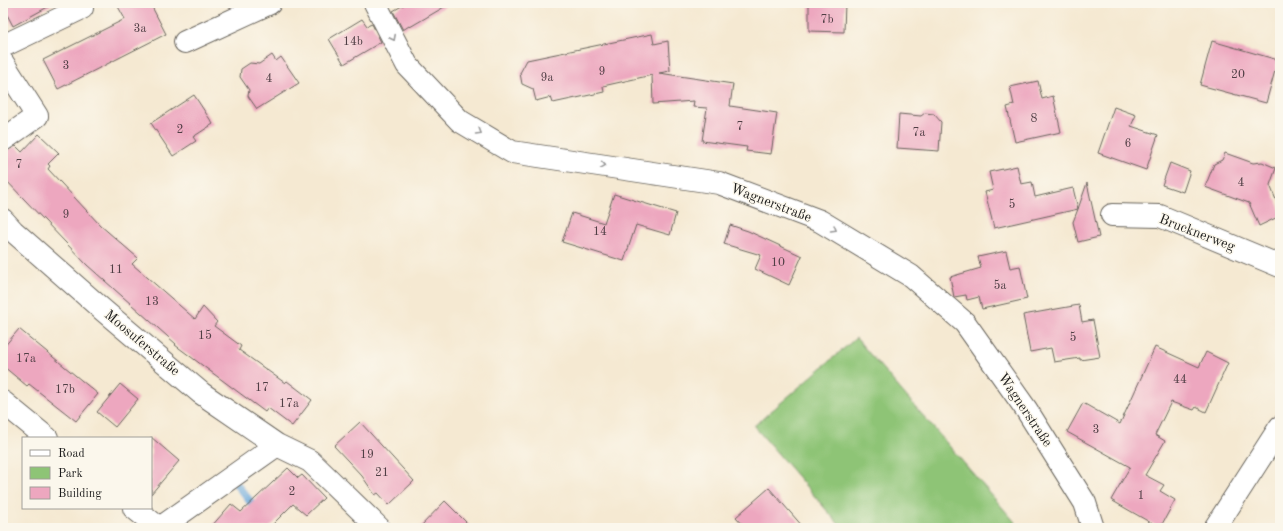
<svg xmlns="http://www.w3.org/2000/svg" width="1283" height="531" font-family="'Old Standard TT',serif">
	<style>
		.green { fill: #8ec476; stroke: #557049 }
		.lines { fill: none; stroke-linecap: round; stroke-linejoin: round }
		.stream { stroke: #69a7db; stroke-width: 8 }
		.building { fill: #eda7bf }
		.minor-casing { stroke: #68645c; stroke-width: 24 }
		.minor { stroke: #fff; stroke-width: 22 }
		.oneway { stroke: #999 }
		.labels { text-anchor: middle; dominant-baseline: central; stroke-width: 3; stroke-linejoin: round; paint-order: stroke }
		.number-label { font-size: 12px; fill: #503f45 }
		.street-label { font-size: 14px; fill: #1c1c1c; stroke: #fbf7ec }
	</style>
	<rect width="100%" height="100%" fill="#fbf7ec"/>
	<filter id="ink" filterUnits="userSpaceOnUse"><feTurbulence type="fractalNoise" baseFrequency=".025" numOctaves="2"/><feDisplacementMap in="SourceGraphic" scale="8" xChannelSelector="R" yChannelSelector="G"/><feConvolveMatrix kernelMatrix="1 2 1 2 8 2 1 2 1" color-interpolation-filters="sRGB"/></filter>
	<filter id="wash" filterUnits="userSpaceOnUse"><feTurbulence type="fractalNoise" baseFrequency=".012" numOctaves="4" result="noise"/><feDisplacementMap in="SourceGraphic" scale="16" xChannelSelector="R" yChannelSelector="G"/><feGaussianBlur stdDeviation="0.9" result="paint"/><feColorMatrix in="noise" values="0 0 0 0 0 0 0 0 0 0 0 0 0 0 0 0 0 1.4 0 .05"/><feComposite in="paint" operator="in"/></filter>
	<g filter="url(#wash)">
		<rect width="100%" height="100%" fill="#f5e9d2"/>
		<path class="green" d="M 856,338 L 1020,528 L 842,528 L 754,426 Z"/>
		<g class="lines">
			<path class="stream" d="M 237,485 L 257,510"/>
		</g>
		<g id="blocks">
			<path class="building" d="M 3,3 L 55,3 L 13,26 L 3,7 Z
				M 116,3 L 150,3 L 166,34 L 58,89 L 43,60 L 125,19 Z
				M 407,3 L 451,3 L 410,27 L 409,26 L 403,30 L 393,11 Z
				M 809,3 L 845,3 L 844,32 L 809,31 Z
				M 362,19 L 367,26 L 372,24 L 381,42 L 344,64 L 329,39 Z
				M 652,34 L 654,44 L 668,41 L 670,71 L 659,73 L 733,84 L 730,106 L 777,113 L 771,154 L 746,151 L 747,147 L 702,141 L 707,108 L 693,107 L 694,101 L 653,104 L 652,75 L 603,86 L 604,92 L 553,103 L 551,97 L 536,101 L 533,89 L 522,84 L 520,73 L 527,60 Z
				M 1212,41 L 1278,60 L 1266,103 L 1200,85 Z
				M 272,55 L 276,61 L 281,57 L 299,83 L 257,109 L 248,96 L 249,90 L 240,77 L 241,69 L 250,63 L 259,64 Z
				M 1038,81 L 1042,99 L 1053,96 L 1061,132 L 1015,142 L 1007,107 L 1014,105 L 1010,87 Z
				M 194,95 L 213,124 L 193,137 L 196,141 L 173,156 L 151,123 Z
				M 1114,107 L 1136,115 L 1131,126 L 1158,135 L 1146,170 L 1098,153 Z
				M 925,113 L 934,114 L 941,122 L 939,151 L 897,148 L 899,114 L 921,116 Z
				M 39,134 L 59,153 L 48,164 L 50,166 L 48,169 L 100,225 L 138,258 L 132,264 L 195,319 L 203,307 L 217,322 L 214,326 L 241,346 L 239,350 L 285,383 L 287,381 L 312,400 L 292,426 L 268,408 L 265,412 L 175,345 L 176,344 L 87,265 L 3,177 L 3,152 L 16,146 L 22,152 Z
				M 1225,153 L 1253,163 L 1262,162 L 1276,168 L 1270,185 L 1280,210 L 1280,216 L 1259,226 L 1249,203 L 1205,187 L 1214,164 L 1222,160 Z
				M 1170,163 L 1190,171 L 1183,192 L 1162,185 Z
				M 1017,166 L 1021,184 L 1032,182 L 1035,197 L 1073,188 L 1078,209 L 1087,183 L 1099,237 L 1078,242 L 1073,222 L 1078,209 L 994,228 L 985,192 L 993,190 L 989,172 Z
				M 614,194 L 676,213 L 670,235 L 636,225 L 624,261 L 562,242 L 572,213 L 604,223 Z
				M 730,225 L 748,231 L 802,256 L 789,285 L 755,269 L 761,255 L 724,244 Z
				M 1006,251 L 1010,268 L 1020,266 L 1027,299 L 982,309 L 979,297 L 967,300 L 966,295 L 954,297 L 950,277 L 981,268 L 978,257 Z
				M 1079,305 L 1082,322 L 1093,320 L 1100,357 L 1080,360 L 1080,358 L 1054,362 L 1051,348 L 1030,352 L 1023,315 Z
				M 19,329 L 98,394 L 76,421 L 29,384 L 27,386 L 3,366 L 3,348 Z
				M 1155,347 L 1199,367 L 1206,352 L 1228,363 L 1206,412 L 1196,407 L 1194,410 L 1171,402 L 1155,435 L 1165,441 L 1145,475 L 1164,485 L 1160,491 L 1175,500 L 1160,528 L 1111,500 L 1130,467 L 1067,432 L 1083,403 L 1120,424 Z
				M 120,384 L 138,399 L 115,427 L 97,412 Z
				M 360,422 L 414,481 L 389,505 L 378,493 L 375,495 L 362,476 L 334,446 Z
				M 151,437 L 179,461 L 151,494 Z
				M 288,468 L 298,478 L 302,475 L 324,498 L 306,515 L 293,504 L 269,528 L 210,528 L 231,504 L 241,512 Z
				M 769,488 L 804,528 L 746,528 L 736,517 Z
				M 445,501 L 472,528 L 419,528 Z"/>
		</g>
	</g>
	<g filter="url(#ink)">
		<use href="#blocks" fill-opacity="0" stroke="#68645c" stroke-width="1"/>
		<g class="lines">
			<defs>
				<path id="minor" d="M 375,3 L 407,65 L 460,121 L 512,152 L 719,183 L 820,221 L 911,276 L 965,323 L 1026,409 L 1085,503 L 1093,528
					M 185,42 L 270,3
					M 3,46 L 82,8
					M 3,63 L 37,116 L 3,140
					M 1112,215 L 1160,216 L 1280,266
					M 3,220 L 13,231 L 104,311 L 201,393 L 277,445 L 310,461 L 379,528
					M 3,402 L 47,438
					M 134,508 L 159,528
					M 160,528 L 277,445
					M 1215,528 L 1280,427"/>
			</defs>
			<use href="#minor" class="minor-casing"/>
			<use href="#minor" class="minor"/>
		</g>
		<defs><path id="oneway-chevron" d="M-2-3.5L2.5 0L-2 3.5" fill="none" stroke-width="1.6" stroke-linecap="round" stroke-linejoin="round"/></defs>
		<g class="oneway">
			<use href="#oneway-chevron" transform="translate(393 38) rotate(63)"/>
			<use href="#oneway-chevron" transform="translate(479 132) rotate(31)"/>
			<use href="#oneway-chevron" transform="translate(603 165) rotate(9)"/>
			<use href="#oneway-chevron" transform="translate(834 229) rotate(31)"/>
		</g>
	</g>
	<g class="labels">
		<g class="number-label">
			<text x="827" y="20">7b</text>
			<text x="140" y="29">3a</text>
			<text x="353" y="42">14b</text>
			<text x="66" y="66">3</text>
			<text x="602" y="72">9</text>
			<text x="1238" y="75">20</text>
			<text x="547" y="78">9a</text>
			<text x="269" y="79">4</text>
			<text x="1034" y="119">8</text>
			<text x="740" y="127">7</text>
			<text x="180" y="130">2</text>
			<text x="919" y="133">7a</text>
			<text x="1128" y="144">6</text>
			<text x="19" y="165">7</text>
			<text x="1241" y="183">4</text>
			<text x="1012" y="205">5</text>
			<text x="66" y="215">9</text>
			<text x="600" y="232">14</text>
			<text x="778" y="263">10</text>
			<text x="116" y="270">11</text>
			<text x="1000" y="286">5a</text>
			<text x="152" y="302">13</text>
			<text x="205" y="336">15</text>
			<text x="1073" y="338">5</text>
			<text x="26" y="359">17a</text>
			<text x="1180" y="380">44</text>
			<text x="262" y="388">17</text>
			<text x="65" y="390">17b</text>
			<text x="289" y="404">17a</text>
			<text x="1096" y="430">3</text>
			<text x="367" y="455">19</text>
			<text x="382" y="473">21</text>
			<text x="292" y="492">2</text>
			<text x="1141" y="496">1</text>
		</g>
		<g class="street-label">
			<text transform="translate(771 203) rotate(21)">Wagnerstraße</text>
			<text transform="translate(1197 233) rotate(21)">Brucknerweg</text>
			<text transform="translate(142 343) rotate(40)">Moosuferstraße</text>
			<text transform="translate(1025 410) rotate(56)">Wagnerstraße</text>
		</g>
	</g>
	<rect width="1283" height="531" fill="none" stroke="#fbf7ec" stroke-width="16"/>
	<rect x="22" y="437" width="130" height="72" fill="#fbf7ec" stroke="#a29f99"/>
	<rect x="30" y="450" width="20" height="6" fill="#ffffff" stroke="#a29f99"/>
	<text x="58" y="457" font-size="12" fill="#1c1c1c">Road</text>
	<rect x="30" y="467" width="20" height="12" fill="#8ec476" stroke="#a29f99"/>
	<text x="58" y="477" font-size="12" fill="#1c1c1c">Park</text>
	<rect x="30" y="487" width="20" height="12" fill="#eda7bf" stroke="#a29f99"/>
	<text x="58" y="497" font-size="12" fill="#1c1c1c">Building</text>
</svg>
